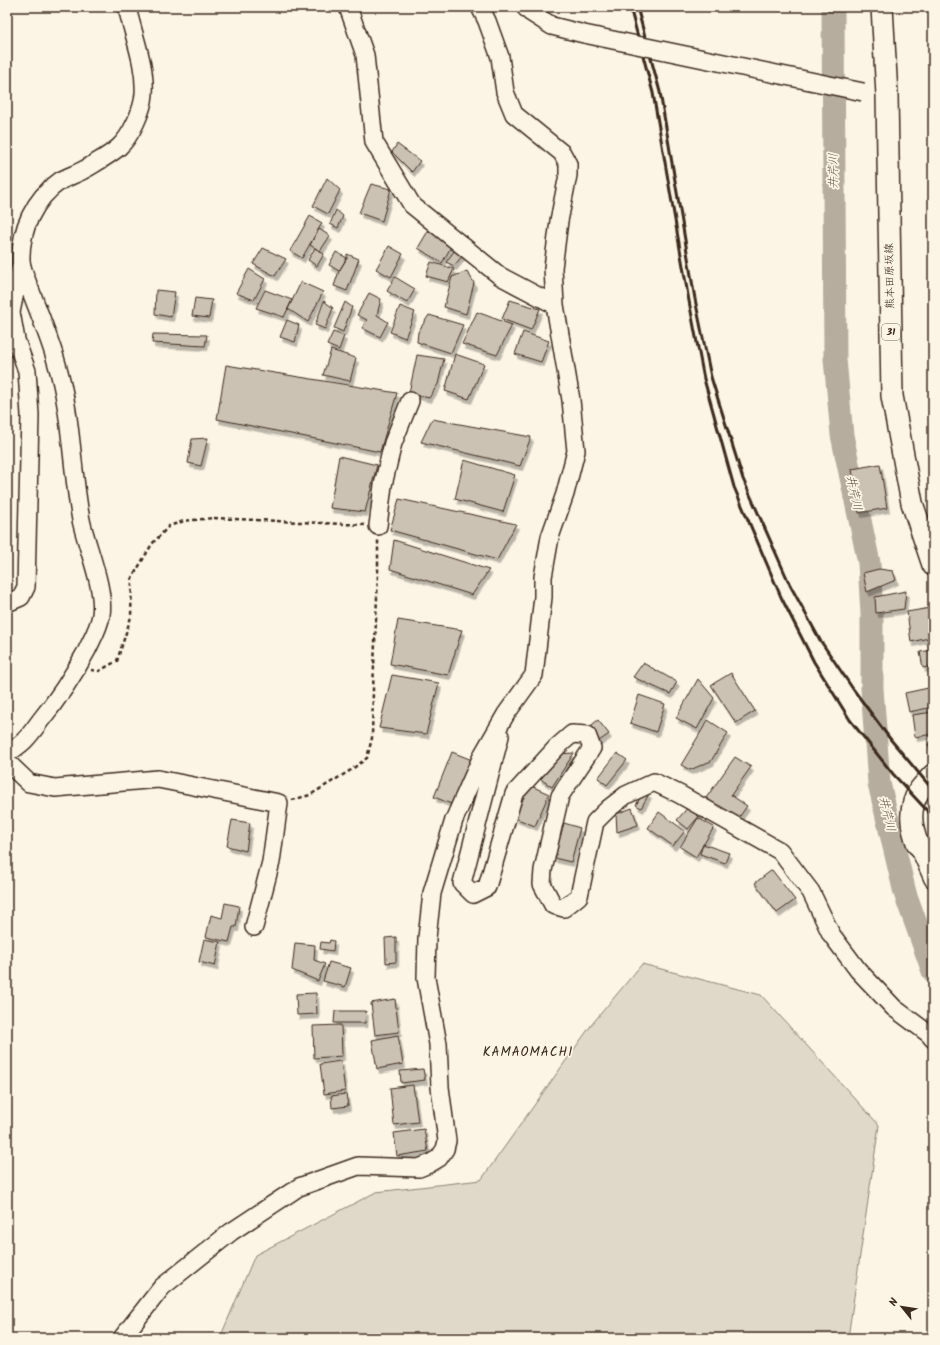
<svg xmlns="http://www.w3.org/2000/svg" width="940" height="1345" font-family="Kalam,'Klee One',sans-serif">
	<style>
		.green { fill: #e0d8c8; stroke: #8e8173 }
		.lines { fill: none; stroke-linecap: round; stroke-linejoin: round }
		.river { stroke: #b7ad9e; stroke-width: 23 }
		.building { fill: #ccc2b3; stroke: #3b2a1e; filter: url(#shadow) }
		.minor-casing { stroke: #3b2a1e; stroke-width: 20 }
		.major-casing { stroke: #3b2a1e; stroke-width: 24 }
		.path { stroke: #3b2a1e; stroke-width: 2.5; stroke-dasharray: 4 3; stroke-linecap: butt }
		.minor { stroke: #fcf5e5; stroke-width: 17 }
		.major { stroke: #fcf5e5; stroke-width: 21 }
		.rail { stroke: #3b2a1e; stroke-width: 3 }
		.minor-bridge-casing { stroke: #3b2a1e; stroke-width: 20; stroke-linecap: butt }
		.minor-bridge { stroke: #fcf5e5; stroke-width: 17 }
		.labels { text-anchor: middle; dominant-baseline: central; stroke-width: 3.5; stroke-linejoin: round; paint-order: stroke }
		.shield { fill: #fcf5e5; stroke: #75675a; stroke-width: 1 }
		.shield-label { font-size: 10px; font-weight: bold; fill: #3b2a1e }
		.street-label { font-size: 11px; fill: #3b2a1e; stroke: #fcf5e5 }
		.water-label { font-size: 12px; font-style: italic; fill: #605144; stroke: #fcf5e5 }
		.quarter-label { font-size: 13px; letter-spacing: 1px; fill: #3b2a1e; stroke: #fcf5e5 }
	</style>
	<defs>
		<filter id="shadow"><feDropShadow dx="2.5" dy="4.5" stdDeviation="0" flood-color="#0004"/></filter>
	</defs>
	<rect width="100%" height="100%" fill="#fcf5e5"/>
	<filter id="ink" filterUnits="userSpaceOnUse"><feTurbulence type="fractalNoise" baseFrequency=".025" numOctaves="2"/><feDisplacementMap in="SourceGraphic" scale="8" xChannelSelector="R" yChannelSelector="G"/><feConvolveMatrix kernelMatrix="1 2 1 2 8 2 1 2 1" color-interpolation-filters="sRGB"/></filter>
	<g filter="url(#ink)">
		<path class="green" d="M 642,964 L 761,995 L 879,1125 L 848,1338 L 220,1338 L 255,1255 L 376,1192 L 481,1180 L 592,1024 Z"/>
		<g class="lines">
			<path class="river" d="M 833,7 L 835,359 L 842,435 L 869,563 L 872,614 L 872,688 L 879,783 L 905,893 L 933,971"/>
		</g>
		<path class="building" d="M 397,144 L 420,161 L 412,172 L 392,152 Z
			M 327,178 L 340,190 L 328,214 L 313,206 Z
			M 371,184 L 391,189 L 382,221 L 359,213 Z
			M 336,210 L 343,216 L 338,228 L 330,224 Z
			M 310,216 L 322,223 L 302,258 L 290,251 Z
			M 319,229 L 330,236 L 320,251 L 310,245 Z
			M 428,231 L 452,245 L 442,263 L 418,248 Z
			M 931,241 L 933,241 L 933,277 L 932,277 Z
			M 389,246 L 403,254 L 391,277 L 376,269 Z
			M 458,246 L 467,250 L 454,266 L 446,262 Z
			M 263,248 L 286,259 L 275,276 L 253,264 Z
			M 315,248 L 324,254 L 317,266 L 308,260 Z
			M 336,252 L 347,258 L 339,271 L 329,265 Z
			M 347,254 L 359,259 L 347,291 L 334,286 L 339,271 L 347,258 Z
			M 431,262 L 454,269 L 448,282 L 426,276 Z
			M 249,269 L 265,279 L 254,300 L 236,293 Z
			M 467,271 L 474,283 L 466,314 L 444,307 L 452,277 Z
			M 395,277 L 415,289 L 407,303 L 387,291 Z
			M 301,282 L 323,292 L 308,322 L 288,309 Z
			M 156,290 L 175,292 L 171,317 L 155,314 Z
			M 265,290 L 292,300 L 284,317 L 256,308 Z
			M 369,293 L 381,299 L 377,315 L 388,322 L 380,337 L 362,328 L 367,320 L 357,315 Z
			M 195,298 L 212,300 L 209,318 L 192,316 Z
			M 510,300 L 540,309 L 531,330 L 502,319 Z
			M 324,301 L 333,308 L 325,329 L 315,325 Z
			M 345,302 L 352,307 L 343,332 L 334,328 Z
			M 400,306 L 415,312 L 405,338 L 390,332 Z
			M 477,312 L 512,325 L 497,355 L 462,344 Z
			M 429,315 L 463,325 L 451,353 L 417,342 L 418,332 Z
			M 287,320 L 299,325 L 295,342 L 280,337 Z
			M 333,332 L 344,336 L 339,350 L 327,345 Z
			M 523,332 L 549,341 L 541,362 L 515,354 Z
			M 153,334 L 207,335 L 205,346 L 152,343 Z
			M 331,350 L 356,358 L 350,381 L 323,375 Z
			M 455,354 L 484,364 L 469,399 L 445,391 Z
			M 417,355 L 444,359 L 438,384 L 429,398 L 409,393 Z
			M 226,365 L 397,393 L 380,452 L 217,419 Z
			M 432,419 L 531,437 L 520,466 L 421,442 Z
			M 208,438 L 201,466 L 188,463 L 192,439 Z
			M 339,456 L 377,465 L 365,512 L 330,508 Z
			M 464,460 L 515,475 L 503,512 L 455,499 Z
			M 880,464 L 887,508 L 859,513 L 852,469 Z
			M 399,499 L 516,524 L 497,560 L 390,530 Z
			M 394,540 L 489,570 L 472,595 L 390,569 Z
			M 879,569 L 893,571 L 896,580 L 867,592 L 863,573 Z
			M 906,591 L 904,609 L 876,613 L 875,597 Z
			M 930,608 L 933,625 L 933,637 L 911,642 L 907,612 Z
			M 398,620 L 462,630 L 448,675 L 390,664 Z
			M 933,650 L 933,666 L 923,668 L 920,652 Z
			M 643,663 L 677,682 L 670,694 L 633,677 Z
			M 731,673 L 755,711 L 736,723 L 711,685 Z
			M 392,675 L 439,683 L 426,734 L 379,728 Z
			M 698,679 L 714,698 L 697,729 L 676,718 Z
			M 933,687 L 933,707 L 909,712 L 905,693 Z
			M 639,695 L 665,704 L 656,732 L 630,723 Z
			M 933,712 L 933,734 L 915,737 L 912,715 Z
			M 598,720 L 609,734 L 599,741 L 588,728 Z
			M 708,720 L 728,733 L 711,761 L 690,770 L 681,765 Z
			M 933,742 L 933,759 L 928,744 Z
			M 452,752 L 472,760 L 454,805 L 434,797 Z
			M 574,753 L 552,787 L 539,778 L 556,754 Z
			M 617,753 L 627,760 L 607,785 L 598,778 Z
			M 735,757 L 751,767 L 731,795 L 747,806 L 738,819 L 706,798 Z
			M 529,785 L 549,794 L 535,826 L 515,818 Z
			M 644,791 L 649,794 L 641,808 L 636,805 Z
			M 690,805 L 701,814 L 688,829 L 677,820 Z
			M 632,808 L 638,825 L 617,832 L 616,814 Z
			M 659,812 L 685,831 L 673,846 L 648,828 Z
			M 698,818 L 714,827 L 696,857 L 680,847 Z
			M 232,820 L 250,823 L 246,851 L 227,846 Z
			M 564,823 L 580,828 L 571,862 L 554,858 Z
			M 703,844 L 729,853 L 725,863 L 700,854 Z
			M 772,870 L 795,900 L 777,913 L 755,883 Z
			M 225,903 L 239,906 L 236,927 L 233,927 L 229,942 L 206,937 L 211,915 L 222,918 Z
			M 396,937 L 396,962 L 386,963 L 385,938 Z
			M 204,939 L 220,942 L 215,966 L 199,962 Z
			M 330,940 L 334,941 L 333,951 L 320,949 L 321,942 L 329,943 Z
			M 295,943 L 315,945 L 314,960 L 325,964 L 318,981 L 292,970 Z
			M 329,962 L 351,968 L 345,987 L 323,981 Z
			M 316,993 L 317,1014 L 297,1015 L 296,994 Z
			M 395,999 L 399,1032 L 375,1035 L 371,1003 Z
			M 335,1011 L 366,1011 L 365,1023 L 334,1023 Z
			M 341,1025 L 342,1056 L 314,1058 L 313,1026 Z
			M 398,1035 L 403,1064 L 377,1069 L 372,1040 Z
			M 341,1061 L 345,1091 L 324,1094 L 320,1064 Z
			M 423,1069 L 425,1080 L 401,1083 L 400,1071 Z
			M 413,1085 L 418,1122 L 394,1125 L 390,1088 Z
			M 346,1094 L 348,1106 L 332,1108 L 331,1096 Z
			M 424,1129 L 428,1151 L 397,1156 L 394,1133 Z"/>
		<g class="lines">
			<defs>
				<path id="minor" d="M 348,7 L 365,55 L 374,142 L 412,205 L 500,276 L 555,305
					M 525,7 L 530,12 L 552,26
					M 378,526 L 383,485 L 393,443 L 410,401
					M 7,603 L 21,597 L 26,587 L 30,415 L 27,371 L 16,340 L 11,312 L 21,264
					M 500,736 L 462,883 L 473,894 L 487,887 L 514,794 L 557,747 L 572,734 L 587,735 L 592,748 L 560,796 L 543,870 L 542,884 L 553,905 L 564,908 L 579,896 L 595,822 L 608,809 L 626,795 L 654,782 L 679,794 L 780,851 L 811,892 L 831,934 L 858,970 L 894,1008 L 929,1034 L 933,1039
					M 7,754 C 13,749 19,746 24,741 C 30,735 35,728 40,721 C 58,699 73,676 87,650 C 92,639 99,628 101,615 C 105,588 87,548 81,520 C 71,467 72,413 56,361 C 49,337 39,313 30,289 C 27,281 22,270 21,261 C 20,230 34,199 60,181 C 69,176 79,173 87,168 C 97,162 110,155 119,147 C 131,136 143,110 144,94 C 146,65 133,35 127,7
					M 7,762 L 29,783 L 55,788 L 158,779 L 279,803 L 271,862 L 254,927
					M 918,845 L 933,879
					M 122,1338 L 162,1287 L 231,1232 L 299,1187 L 358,1166 L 419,1168 L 429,1164 L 439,1158 L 445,1149 L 447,1141 L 440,1087 L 438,1044 L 426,978 L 427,938 L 432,893 L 454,820 L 483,754 L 506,714 L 534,675 L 543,597 L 543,577 L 550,537 L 565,494 L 576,451 L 571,400 L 555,305 L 553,268 L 559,221 L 568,175 L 568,164 L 562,153 L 514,114 L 505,92 L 500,57 L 487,21 L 480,7"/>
				<path id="major" d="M 882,7 L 887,95 L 892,396 L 912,503 L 933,565
					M 918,845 C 911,827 908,809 919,791 C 923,785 929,780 933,775"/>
			</defs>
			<use href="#minor" class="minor-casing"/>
			<use href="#major" class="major-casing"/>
			<path class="path" d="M 91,670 L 99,671 L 117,661 L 131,617 L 132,578 L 152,544 L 169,526 L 184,521 L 213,518 L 365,525
				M 292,800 L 310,795 L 351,770 L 367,758 L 372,738 L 373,689 L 378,574 L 378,540"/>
			<use href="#minor" class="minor"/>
			<use href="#major" class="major"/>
			<path class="rail" d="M 630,7 L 653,93 L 689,301 L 704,379 L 734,487 L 781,597 L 814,662 L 850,720 L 893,774 L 933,817
				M 637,7 L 660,92 L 695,299 L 711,377 L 743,479 L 790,585 L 820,640 L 853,689 L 891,740 L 933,790"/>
			<defs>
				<path id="minor-bridge" d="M 552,26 L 584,34 L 863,92"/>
			</defs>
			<use href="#minor-bridge" class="minor-bridge-casing"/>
			<use href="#minor-bridge" class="minor-bridge"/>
		</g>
	</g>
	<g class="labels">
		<rect class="shield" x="882" y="324" width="18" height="16" rx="3"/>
		<g class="shield-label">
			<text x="891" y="332">31</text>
		</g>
		<g class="street-label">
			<text transform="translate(890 276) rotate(-91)">熊本田原坂線</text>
		</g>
		<g class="water-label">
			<text transform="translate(833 171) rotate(-90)">井芹川</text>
			<text transform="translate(854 493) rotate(78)">井芹川</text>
			<text transform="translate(887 814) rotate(77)">井芹川</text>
		</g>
		<g class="quarter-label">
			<text x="528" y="1052">KAMAOMACHI</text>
		</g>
	</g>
	<rect width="940" height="1345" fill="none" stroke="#fcf5e5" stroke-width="24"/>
	<rect x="12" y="12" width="916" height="1321" fill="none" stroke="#3b2a1e" stroke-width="1.5" filter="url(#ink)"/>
	<g transform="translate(902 1307) rotate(300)" stroke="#fcf5e5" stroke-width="3" paint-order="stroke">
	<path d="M0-3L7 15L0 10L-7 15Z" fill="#3b2a1e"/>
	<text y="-6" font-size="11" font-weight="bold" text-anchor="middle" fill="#3b2a1e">N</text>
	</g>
</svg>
